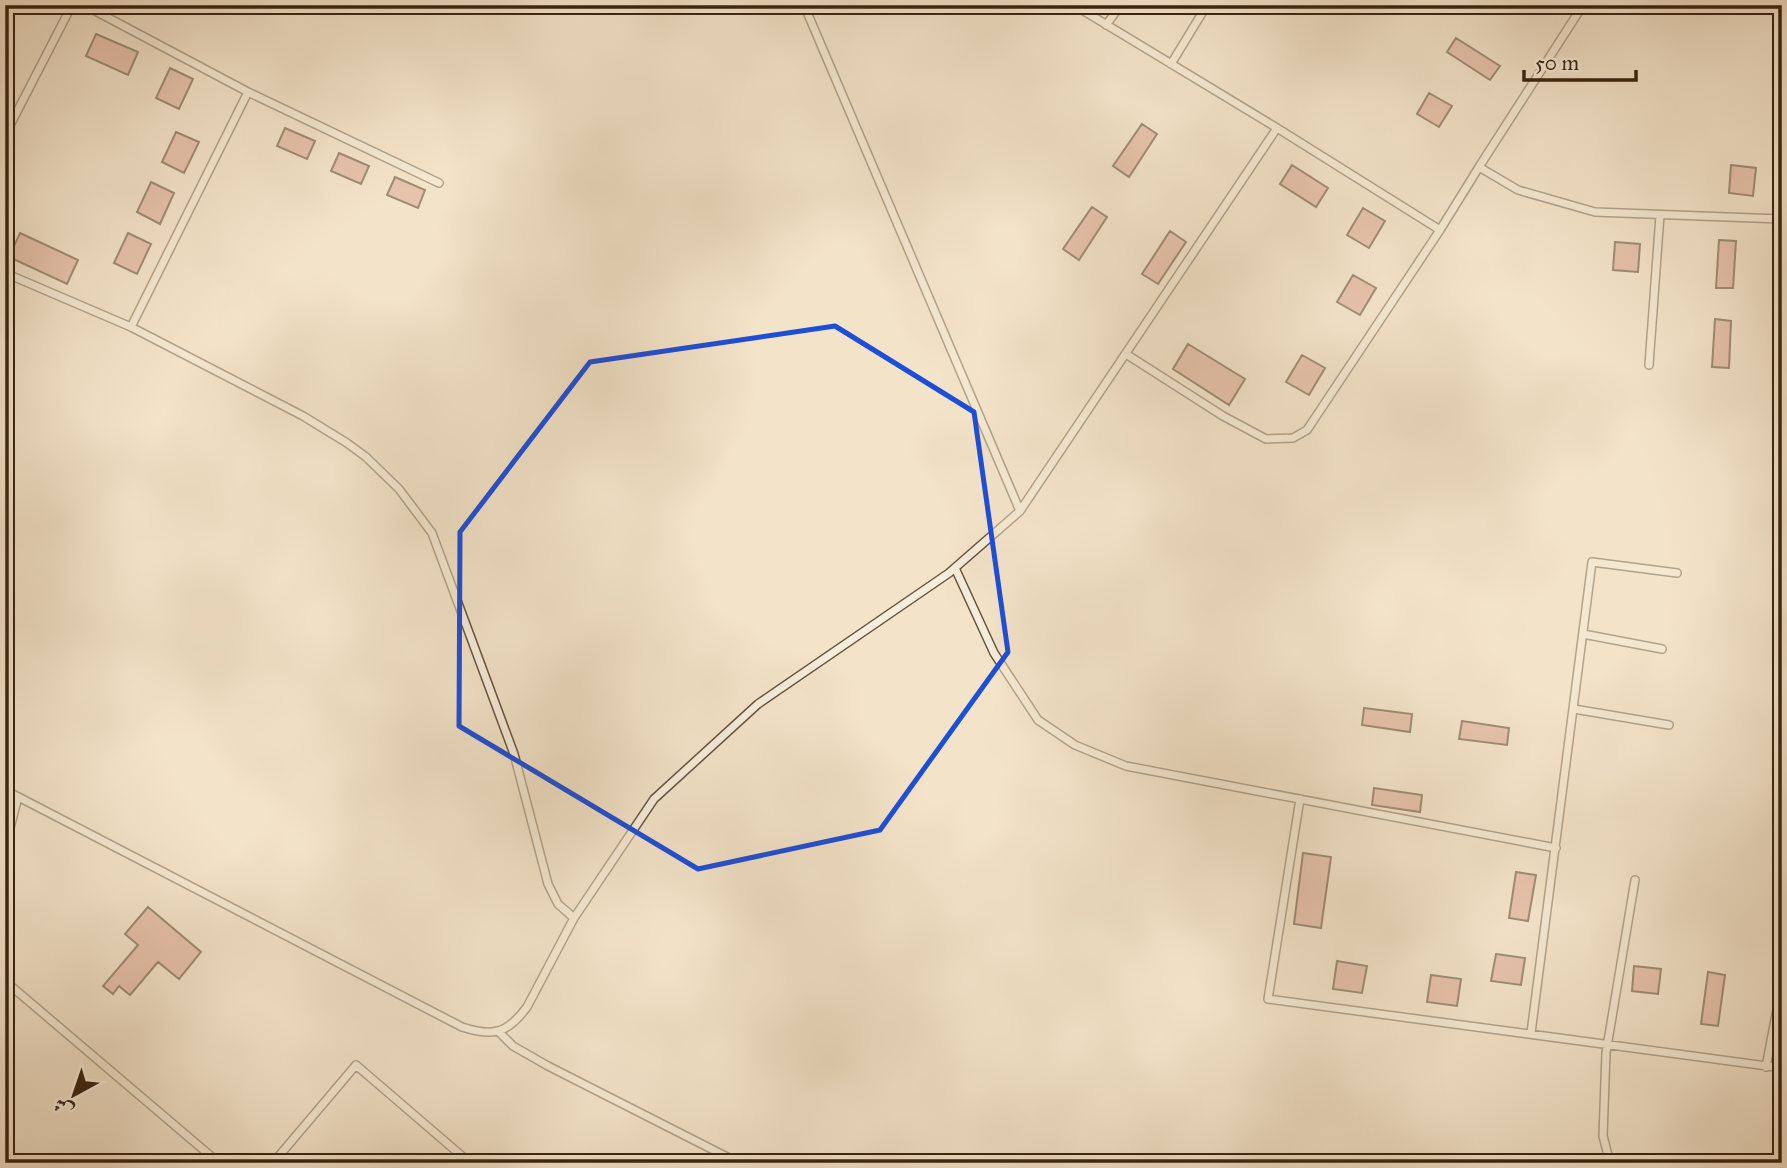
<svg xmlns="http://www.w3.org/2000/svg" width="1787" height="1168" font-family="'IM FELL Great Primer',Amiri,serif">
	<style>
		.building { fill: #da9b8a; stroke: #382410; stroke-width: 2 }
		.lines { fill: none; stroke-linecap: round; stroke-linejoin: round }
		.lane-casing { stroke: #67543e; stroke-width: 10 }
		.lane { stroke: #f7eddc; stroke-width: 7 }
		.marked { fill: none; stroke: #1d4ed8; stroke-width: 5; stroke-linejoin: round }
	</style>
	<rect width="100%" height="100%" fill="#f3e3c9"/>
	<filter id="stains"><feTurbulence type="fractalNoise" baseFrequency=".00286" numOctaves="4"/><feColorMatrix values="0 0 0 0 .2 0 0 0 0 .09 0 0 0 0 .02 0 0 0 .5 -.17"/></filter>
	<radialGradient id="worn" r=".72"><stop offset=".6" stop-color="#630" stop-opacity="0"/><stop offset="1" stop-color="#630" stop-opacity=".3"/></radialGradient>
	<path class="building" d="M 96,34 L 138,52 L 128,75 L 86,56 Z
		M 1456,38 L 1500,66 L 1490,80 L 1447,52 Z
		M 170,68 L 193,79 L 179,109 L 156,98 Z
		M 1429,93 L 1452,106 L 1439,127 L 1417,114 Z
		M 1142,124 L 1157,134 L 1129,177 L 1113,166 Z
		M 285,128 L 315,141 L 307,159 L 277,146 Z
		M 176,132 L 199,142 L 184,173 L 162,162 Z
		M 339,153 L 369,166 L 361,184 L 331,171 Z
		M 1292,165 L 1328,188 L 1316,207 L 1280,184 Z
		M 1731,165 L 1756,168 L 1753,196 L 1729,193 Z
		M 395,177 L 425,190 L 418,208 L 387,195 Z
		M 151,182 L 174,193 L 160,224 L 137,212 Z
		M 1092,207 L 1107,217 L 1079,260 L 1063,249 Z
		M 1363,208 L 1385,221 L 1369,248 L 1347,235 Z
		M 1170,231 L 1186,242 L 1158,284 L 1142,274 Z
		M 20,233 L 78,260 L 67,284 L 9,257 Z
		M 128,233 L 151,244 L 137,274 L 114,263 Z
		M 1719,240 L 1736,241 L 1733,288 L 1716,288 Z
		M 1615,242 L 1640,244 L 1638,272 L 1613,270 Z
		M 1353,275 L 1376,288 L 1360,315 L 1337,302 Z
		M 1715,319 L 1731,321 L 1729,368 L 1712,367 Z
		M 1188,344 L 1245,379 L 1229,405 L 1173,369 Z
		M 1302,355 L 1325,368 L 1309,395 L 1286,382 Z
		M 1364,708 L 1412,714 L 1410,732 L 1362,725 Z
		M 1462,721 L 1509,728 L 1507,745 L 1459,739 Z
		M 1374,788 L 1422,795 L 1420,812 L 1372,805 Z
		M 1303,853 L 1331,857 L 1321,928 L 1294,924 Z
		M 1516,872 L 1536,875 L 1528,921 L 1509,918 Z
		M 148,907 L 201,952 L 179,979 L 158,962 L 130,995 L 119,986 L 113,994 L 103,986 L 138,945 L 125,934 Z
		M 1496,954 L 1525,958 L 1521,985 L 1491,981 Z
		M 1337,961 L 1367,966 L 1362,993 L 1333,989 Z
		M 1634,966 L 1661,969 L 1658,994 L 1632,991 Z
		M 1708,972 L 1725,975 L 1718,1026 L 1701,1024 Z
		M 1431,975 L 1461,979 L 1457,1006 L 1427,1002 Z"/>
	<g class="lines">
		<defs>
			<path id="lane" d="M 84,5 L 248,92 L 439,183
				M 804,5 L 1020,511
				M 1074,5 L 1277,128 L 1440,230 L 1307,430 L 1293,438 L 1266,439 L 1223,416 L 1126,354
				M 1106,25 L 1121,5
				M 1171,64 L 1207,5
				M 5,135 L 72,5
				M 1479,167 L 1583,5
				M 1440,230 L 1479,167 L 1518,190 L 1595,212 L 1782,219
				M 5,273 L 131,327 L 303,416 L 347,443 L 366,457 L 399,489 L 432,533 L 514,754 L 548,884 L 558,904 L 574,918
				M 131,327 L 248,92
				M 1649,365 L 1660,215
				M 955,568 L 994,653 L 1038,720 L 1075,745 L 1126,766 L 1556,848
				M 1583,634 L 1662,649
				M 1574,709 L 1669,725
				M 5,790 L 462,1027 C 493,1037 507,1034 527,1007 L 574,918 L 654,799 L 758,704 L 949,573 L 1020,511 L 1277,128
				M 1300,799 L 1268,999 L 1782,1068
				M 5,847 L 18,797
				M 5,981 L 219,1163
				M 499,1032 L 513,1046 L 548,1066 L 739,1163
				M 1531,1033 L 1592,562 L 1677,573
				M 1766,1067 L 1782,983
				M 273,1163 L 356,1065 L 470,1163
				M 1610,1163 L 1603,1136 L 1606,1053 L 1635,880"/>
		</defs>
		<use href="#lane" class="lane-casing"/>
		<use href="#lane" class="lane"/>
	</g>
	<path d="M0 0H1787V1168H0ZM 835,326 L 974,412 L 1008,652 L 880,830 L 698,869 L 459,726 L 460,532 L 590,362 Z" fill="#f3e3c9" fill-opacity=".55" fill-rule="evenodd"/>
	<path class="marked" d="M 835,326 L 974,412 L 1008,652 L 880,830 L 698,869 L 459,726 L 460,532 L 590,362 Z"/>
	<rect width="1787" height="1168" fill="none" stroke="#f3e3c9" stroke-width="28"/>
	<rect x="7" y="7" width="1773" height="1154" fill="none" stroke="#382410" stroke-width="3.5"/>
	<rect x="14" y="14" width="1759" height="1140" fill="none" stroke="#382410" stroke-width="2"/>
	<g transform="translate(74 1095) rotate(220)" stroke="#f7eddc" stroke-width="5" paint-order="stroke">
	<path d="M0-5L12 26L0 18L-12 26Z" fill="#382410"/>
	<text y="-10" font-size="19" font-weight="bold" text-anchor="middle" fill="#382410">ش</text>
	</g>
	<path d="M1524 70v10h112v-10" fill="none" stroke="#382410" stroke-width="3.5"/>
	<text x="1535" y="70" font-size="21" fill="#382410" stroke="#f7eddc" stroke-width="5" paint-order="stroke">50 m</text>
	<rect width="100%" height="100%" filter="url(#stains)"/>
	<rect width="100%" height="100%" fill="url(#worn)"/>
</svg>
